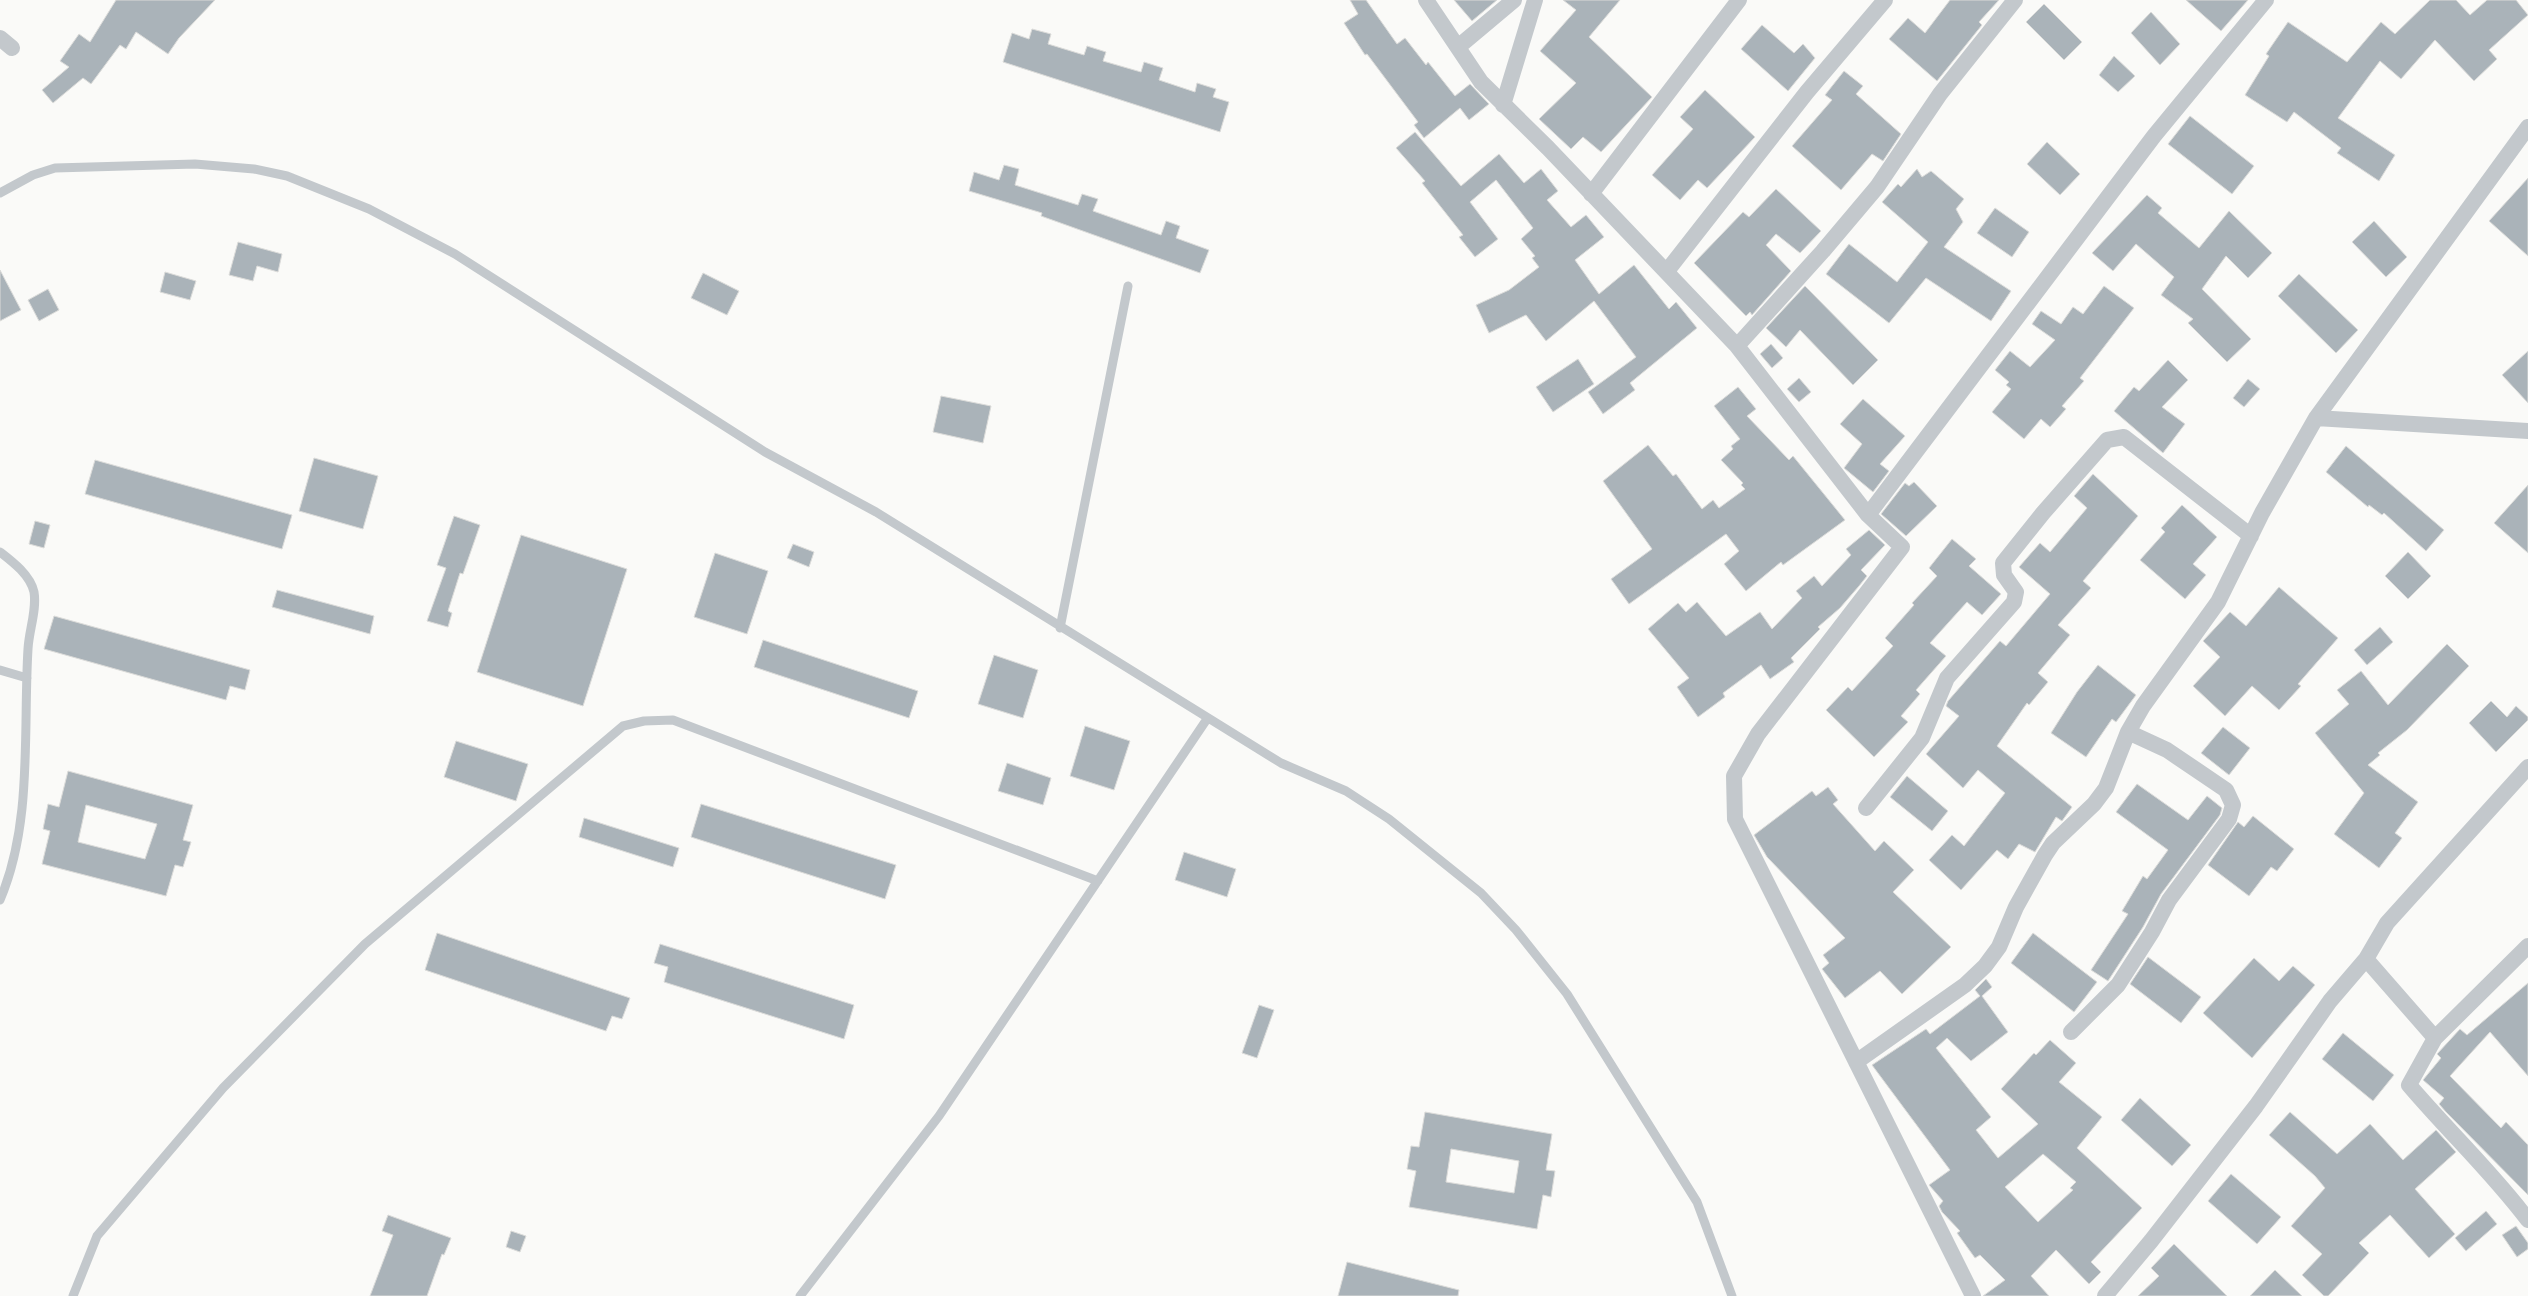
<svg xmlns="http://www.w3.org/2000/svg" width="2528" height="1296" font-family="'IBM Plex Sans',sans-serif">
	<style>
		.building { fill: #aab3b9; stroke: #dcdcda; fill-rule: evenodd }
		.lines { fill: none; stroke-linecap: round; stroke-linejoin: round }
		.lane { stroke: #c3c8cc; stroke-width: 9 }
		.street { stroke: #c3c8cc; stroke-width: 16 }
	</style>
	<rect width="100%" height="100%" fill="#fafaf8"/>
	<path class="building" d="M 116,0 L 215,0 L 179,38 L 168,54 L 136,32 L 126,49 L 120,45 L 91,84 L 83,78 L 53,103 L 42,90 L 69,67 L 60,61 L 79,34 L 90,42 Z
		M 1350,0 L 1366,0 L 1397,44 L 1405,38 L 1426,65 L 1428,62 L 1455,96 L 1470,84 L 1489,104 L 1469,120 L 1460,108 L 1424,138 L 1414,125 L 1418,122 L 1367,54 L 1365,55 L 1344,23 L 1358,14 Z
		M 1454,0 L 1497,0 L 1472,21 Z
		M 1563,0 L 1620,0 L 1589,37 L 1652,97 L 1601,152 L 1583,137 L 1571,149 L 1539,119 L 1576,83 L 1540,51 L 1576,10 Z
		M 1950,0 L 1999,0 L 1979,22 L 1982,25 L 1937,81 L 1889,39 L 1908,18 L 1925,33 Z
		M 2186,0 L 2248,0 L 2221,31 Z
		M 2430,0 L 2456,0 L 2470,15 L 2487,0 L 2516,0 L 2528,15 L 2489,50 L 2497,59 L 2474,81 L 2435,40 L 2401,79 L 2380,61 L 2338,118 L 2395,155 L 2379,181 L 2337,153 L 2341,148 L 2294,112 L 2287,122 L 2245,95 L 2269,56 L 2266,54 L 2288,22 L 2347,62 L 2381,22 L 2395,34 Z
		M 2044,4 L 2082,42 L 2064,60 L 2026,22 Z
		M 2151,12 L 2180,44 L 2160,65 L 2131,33 Z
		M 1762,25 L 1794,53 L 1803,44 L 1815,58 L 1788,91 L 1741,49 Z
		M 1032,29 L 1051,34 L 1048,44 L 1084,55 L 1087,46 L 1106,52 L 1103,61 L 1141,72 L 1144,62 L 1163,68 L 1159,80 L 1195,92 L 1197,83 L 1216,89 L 1213,97 L 1229,102 L 1220,132 L 1003,62 L 1012,33 L 1029,39 Z
		M 2114,56 L 2135,76 L 2118,92 L 2099,75 Z
		M 1844,71 L 1863,86 L 1856,94 L 1901,134 L 1883,161 L 1872,154 L 1841,190 L 1792,146 L 1832,100 L 1825,95 Z
		M 1705,90 L 1755,137 L 1707,188 L 1698,180 L 1680,200 L 1652,175 L 1693,129 L 1680,117 Z
		M 2190,116 L 2254,166 L 2232,194 L 2168,144 Z
		M 1415,132 L 1461,186 L 1499,154 L 1524,183 L 1541,169 L 1558,191 L 1547,200 L 1571,227 L 1586,215 L 1604,237 L 1575,260 L 1599,294 L 1634,265 L 1669,309 L 1676,302 L 1697,328 L 1630,383 L 1635,390 L 1603,414 L 1588,392 L 1636,357 L 1594,301 L 1546,341 L 1526,315 L 1489,333 L 1476,305 L 1509,290 L 1539,267 L 1532,258 L 1535,256 L 1521,239 L 1533,228 L 1496,180 L 1470,202 L 1498,239 L 1475,257 L 1459,237 L 1463,235 L 1422,183 L 1425,181 L 1396,148 Z
		M 2047,142 L 2080,174 L 2060,195 L 2027,164 Z
		M 1004,165 L 1019,169 L 1015,185 L 1078,205 L 1082,194 L 1098,199 L 1093,211 L 1161,235 L 1166,221 L 1180,226 L 1176,238 L 1209,250 L 1200,273 L 1041,216 L 1042,213 L 969,191 L 974,172 L 999,180 Z
		M 1917,169 L 1922,177 L 1931,171 L 1964,199 L 1956,209 L 1963,222 L 1944,247 L 2011,291 L 1991,321 L 1926,278 L 1889,323 L 1826,274 L 1849,244 L 1897,282 L 1928,242 L 1882,202 L 1898,184 L 1901,187 Z
		M 2528,178 L 2528,256 L 2489,221 Z
		M 1776,189 L 1821,231 L 1800,253 L 1776,234 L 1766,245 L 1791,271 L 1752,315 L 1750,312 L 1746,316 L 1694,263 L 1743,212 L 1749,217 Z
		M 2147,195 L 2162,208 L 2158,213 L 2199,248 L 2229,211 L 2272,253 L 2248,278 L 2226,256 L 2202,289 L 2251,339 L 2227,362 L 2188,323 L 2193,319 L 2161,295 L 2174,277 L 2136,244 L 2113,271 L 2092,253 Z
		M 1995,208 L 2029,232 L 2012,257 L 1977,233 Z
		M 2374,221 L 2407,257 L 2386,277 L 2352,242 Z
		M 238,242 L 282,254 L 278,272 L 257,266 L 253,281 L 229,275 Z
		M 0,270 L 21,310 L 0,321 Z
		M 165,272 L 196,281 L 190,300 L 160,292 Z
		M 703,273 L 739,291 L 727,315 L 691,298 Z
		M 2299,274 L 2358,330 L 2336,353 L 2278,296 Z
		M 1805,286 L 1878,360 L 1853,385 L 1800,330 L 1786,347 L 1766,328 Z
		M 2104,286 L 2134,308 L 2080,378 L 2084,381 L 2062,406 L 2066,409 L 2050,427 L 2041,419 L 2024,439 L 1992,412 L 2011,389 L 2006,385 L 2009,382 L 1995,370 L 2010,351 L 2030,367 L 2055,340 L 2032,324 L 2041,311 L 2061,324 L 2073,307 L 2083,314 Z
		M 48,289 L 59,310 L 39,321 L 28,300 Z
		M 1771,344 L 1783,358 L 1772,368 L 1760,354 Z
		M 2528,351 L 2528,403 L 2502,375 Z
		M 1578,359 L 1594,384 L 1553,412 L 1536,387 Z
		M 2168,360 L 2188,380 L 2162,407 L 2185,424 L 2163,453 L 2114,411 L 2134,387 L 2139,391 Z
		M 1799,378 L 1811,392 L 1799,402 L 1787,389 Z
		M 2248,379 L 2260,389 L 2244,407 L 2233,398 Z
		M 1738,387 L 1756,409 L 1747,416 L 1789,460 L 1793,456 L 1845,520 L 1783,565 L 1781,562 L 1746,591 L 1724,564 L 1739,551 L 1726,534 L 1629,604 L 1611,579 L 1652,549 L 1603,481 L 1648,445 L 1673,476 L 1676,474 L 1702,509 L 1713,500 L 1719,508 L 1745,489 L 1741,485 L 1743,483 L 1721,460 L 1733,449 L 1731,446 L 1740,439 L 1714,406 Z
		M 941,396 L 991,406 L 983,443 L 933,432 Z
		M 1863,399 L 1905,436 L 1880,464 L 1889,471 L 1873,492 L 1844,468 L 1862,444 L 1840,424 Z
		M 2346,446 L 2444,530 L 2426,551 L 2384,513 L 2382,515 L 2369,505 L 2368,507 L 2326,472 Z
		M 314,458 L 378,476 L 363,529 L 299,511 Z
		M 95,460 L 292,515 L 282,549 L 85,494 Z
		M 2093,474 L 2138,516 L 2083,581 L 2091,588 L 2058,625 L 2070,635 L 2038,673 L 2048,682 L 2029,705 L 2027,703 L 1997,746 L 2072,807 L 2062,821 L 2056,817 L 2035,852 L 2019,844 L 2008,859 L 1997,850 L 1961,890 L 1929,860 L 1952,835 L 1964,846 L 2005,793 L 1978,770 L 1963,788 L 1926,754 L 1959,716 L 1946,706 L 1948,701 L 2000,641 L 2006,646 L 2050,594 L 2019,567 L 2040,543 L 2050,552 L 2087,508 L 2074,496 Z
		M 1914,482 L 1937,506 L 1906,536 L 1881,514 L 1905,483 L 1909,486 Z
		M 2528,485 L 2528,553 L 2494,523 Z
		M 2182,505 L 2217,537 L 2193,564 L 2206,575 L 2185,599 L 2140,560 L 2165,532 L 2161,528 Z
		M 454,516 L 480,525 L 463,574 L 460,573 L 448,611 L 452,613 L 448,627 L 427,621 L 446,568 L 437,565 Z
		M 35,521 L 50,525 L 44,548 L 29,544 Z
		M 1869,530 L 1885,545 L 1861,570 L 1867,576 L 1859,586 L 1840,608 L 1818,627 L 1820,629 L 1791,658 L 1794,662 L 1770,679 L 1761,665 L 1723,693 L 1725,697 L 1698,717 L 1677,687 L 1689,678 L 1648,629 L 1678,603 L 1686,612 L 1697,602 L 1726,636 L 1760,612 L 1772,629 L 1802,598 L 1796,591 L 1814,576 L 1822,586 L 1851,555 L 1846,549 Z
		M 521,535 L 627,569 L 583,706 L 477,672 Z
		M 1952,539 L 1976,559 L 1969,566 L 2001,594 L 1982,615 L 1967,602 L 1930,643 L 1946,656 L 1916,690 L 1920,694 L 1901,716 L 1908,722 L 1874,757 L 1826,710 L 1848,687 L 1852,691 L 1893,646 L 1885,638 L 1914,605 L 1912,603 L 1937,576 L 1929,568 Z
		M 793,544 L 814,552 L 809,567 L 787,558 Z
		M 2408,552 L 2431,576 L 2408,599 L 2385,576 Z
		M 715,553 L 768,571 L 747,634 L 694,617 Z
		M 2279,587 L 2338,638 L 2298,684 L 2301,686 L 2279,710 L 2252,686 L 2225,716 L 2193,686 L 2220,657 L 2203,641 L 2230,612 L 2246,626 Z
		M 277,590 L 374,616 L 370,634 L 272,607 Z
		M 54,616 L 250,670 L 245,690 L 230,686 L 226,700 L 44,649 Z
		M 2380,627 L 2393,642 L 2367,665 L 2354,650 Z
		M 763,640 L 918,691 L 909,718 L 754,667 Z
		M 2447,644 L 2469,666 L 2407,730 L 2378,753 L 2380,755 L 2368,765 L 2418,802 L 2395,833 L 2402,838 L 2379,868 L 2334,834 L 2364,793 L 2315,733 L 2349,704 L 2337,690 L 2361,671 L 2388,705 Z
		M 994,655 L 1038,670 L 1023,718 L 978,704 Z
		M 2098,665 L 2136,695 L 2116,722 L 2112,719 L 2086,757 L 2051,733 L 2077,692 Z
		M 2491,701 L 2507,717 L 2516,706 L 2528,717 L 2528,720 L 2496,752 L 2469,723 Z
		M 1085,726 L 1130,741 L 1114,790 L 1070,776 Z
		M 2223,727 L 2250,748 L 2229,775 L 2201,753 Z
		M 456,741 L 528,764 L 516,801 L 444,777 Z
		M 1007,763 L 1051,778 L 1043,805 L 998,791 Z
		M 68,771 L 193,805 L 183,840 L 191,842 L 183,867 L 175,865 L 166,896 L 42,864 L 50,831 L 43,829 L 48,804 L 59,807 ZM 86,805 L 157,824 L 145,859 L 78,842 Z
		M 1907,776 L 1948,811 L 1932,831 L 1890,797 Z
		M 2137,784 L 2188,820 L 2207,796 L 2222,808 L 2220,815 L 2161,894 L 2143,927 L 2108,981 L 2091,970 L 2128,914 L 2122,911 L 2143,876 L 2147,879 L 2168,850 L 2116,812 Z
		M 1828,787 L 1838,800 L 1833,804 L 1875,851 L 1884,841 L 1914,870 L 1893,892 L 1951,947 L 1902,994 L 1880,971 L 1845,998 L 1822,969 L 1829,963 L 1823,955 L 1845,938 L 1767,857 L 1754,835 L 1812,791 L 1816,796 Z
		M 701,804 L 896,865 L 885,899 L 691,837 Z
		M 2253,816 L 2294,849 L 2277,871 L 2271,867 L 2249,896 L 2208,865 L 2238,822 L 2244,827 Z
		M 584,818 L 679,848 L 673,867 L 579,837 Z
		M 1184,852 L 1236,869 L 1227,897 L 1175,880 Z
		M 437,933 L 630,998 L 622,1019 L 612,1016 L 606,1031 L 425,970 Z
		M 2033,933 L 2097,982 L 2074,1012 L 2011,963 Z
		M 660,944 L 854,1005 L 844,1039 L 664,982 L 668,967 L 654,963 Z
		M 2148,957 L 2201,997 L 2181,1023 L 2130,984 Z
		M 2254,958 L 2279,981 L 2293,966 L 2315,985 L 2252,1058 L 2203,1013 Z
		M 1986,979 L 1992,987 L 1982,996 L 2008,1032 L 1971,1061 L 1947,1038 L 1936,1048 L 1991,1117 L 1976,1130 L 1998,1158 L 2038,1124 L 2001,1089 L 2034,1053 L 2036,1055 L 2050,1040 L 2076,1063 L 2059,1082 L 2102,1117 L 2077,1148 L 2142,1208 L 2091,1262 L 2101,1272 L 2089,1284 L 2056,1250 L 2031,1276 L 2049,1296 L 1983,1296 L 2005,1280 L 1980,1255 L 1975,1258 L 1957,1233 L 1960,1231 L 1942,1212 L 1939,1206 L 1943,1201 L 1929,1185 L 1950,1170 L 1872,1065 L 1926,1029 L 1930,1034 L 1980,996 L 1975,990 ZM 2043,1154 L 2076,1182 L 2070,1188 L 2073,1190 L 2038,1222 L 2005,1187 Z
		M 2528,983 L 2528,1076 L 2490,1032 L 2450,1076 L 2501,1128 L 2506,1122 L 2528,1145 L 2528,1195 L 2446,1112 L 2439,1104 L 2444,1098 L 2423,1080 L 2441,1058 L 2437,1054 L 2460,1029 L 2467,1035 Z
		M 1259,1005 L 1274,1010 L 1257,1058 L 1242,1053 Z
		M 2343,1033 L 2394,1075 L 2373,1101 L 2322,1059 Z
		M 2140,1098 L 2191,1145 L 2172,1166 L 2121,1120 Z
		M 1425,1112 L 1552,1134 L 1546,1170 L 1555,1171 L 1551,1197 L 1543,1195 L 1537,1229 L 1409,1207 L 1416,1171 L 1407,1169 L 1411,1146 L 1419,1147 ZM 1451,1149 L 1519,1161 L 1514,1193 L 1446,1182 Z
		M 2290,1112 L 2337,1154 L 2370,1124 L 2403,1160 L 2436,1130 L 2456,1152 L 2415,1189 L 2455,1234 L 2429,1258 L 2390,1215 L 2359,1243 L 2369,1253 L 2328,1296 L 2324,1296 L 2302,1275 L 2322,1254 L 2291,1226 L 2325,1188 L 2315,1176 L 2269,1135 Z
		M 2231,1174 L 2281,1217 L 2257,1244 L 2208,1201 Z
		M 2486,1211 L 2497,1224 L 2466,1251 L 2455,1238 Z
		M 388,1215 L 451,1238 L 444,1255 L 442,1254 L 427,1296 L 370,1296 L 393,1235 L 382,1231 Z
		M 2516,1226 L 2528,1243 L 2528,1249 L 2517,1257 L 2502,1235 Z
		M 511,1231 L 526,1236 L 520,1252 L 506,1247 Z
		M 2174,1244 L 2227,1296 L 2138,1296 L 2159,1276 L 2151,1268 Z
		M 1347,1262 L 1459,1290 L 1458,1296 L 1338,1296 Z
		M 2275,1270 L 2302,1296 L 2250,1296 Z"/>
	<g class="lines">
		<path class="lane" d="M 0,193 L 33,175 L 55,168 L 195,164 L 254,169 L 287,176 L 369,209 L 455,254 L 765,452 L 876,512 L 1281,763 L 1346,791 L 1389,819 L 1481,893 L 1516,930 L 1567,994 L 1697,1202 L 1732,1296
			M 0,552 C 13,562 30,575 34,592 C 37,610 29,630 28,649 C 23,730 33,823 0,900
			M 1060,628 L 1128,286
			M 0,670 L 27,678
			M 73,1296 L 97,1236 L 223,1088 L 365,944 L 623,726 L 644,721 L 673,720 L 1098,881
			M 800,1296 L 939,1116 L 1207,719"/>
		<path class="street" d="M 1426,0 L 1481,82 L 1548,148 L 1737,346 L 1868,515 L 1902,547 L 1758,734 L 1734,776 L 1735,819 L 1973,1296
			M 0,38 L 12,48
			M 1458,47 L 1514,0
			M 1503,105 L 1535,0
			M 1591,194 L 1739,0
			M 1667,271 L 1807,92 L 1885,0
			M 1737,346 L 1823,251 L 1877,187 L 1940,94 L 2015,0
			M 2316,418 L 2528,431
			M 1868,515 L 2154,136 L 2266,0
			M 1866,808 L 1922,738 L 1947,678 L 2014,602 L 2016,592 L 2004,575 L 2003,563 L 2043,513 L 2107,440 L 2124,437 L 2251,536
			M 2366,959 L 2435,1038 L 2528,946
			M 2071,1032 L 2118,985 L 2152,932 L 2169,900 L 2229,819 L 2233,805 L 2226,790 L 2167,750 L 2128,732
			M 2435,1038 L 2409,1085 C 2448,1131 2492,1172 2528,1220
			M 1856,1062 L 1965,985 L 1985,966 L 1999,947 L 2016,907 L 2045,855 L 2053,843 L 2094,804 L 2106,788 L 2128,732 L 2143,706 L 2218,602 L 2262,513 L 2316,418 L 2528,127
			M 2105,1296 L 2151,1241 L 2256,1106 L 2330,1001 L 2366,959 L 2387,923 L 2528,767"/>
	</g>
</svg>
